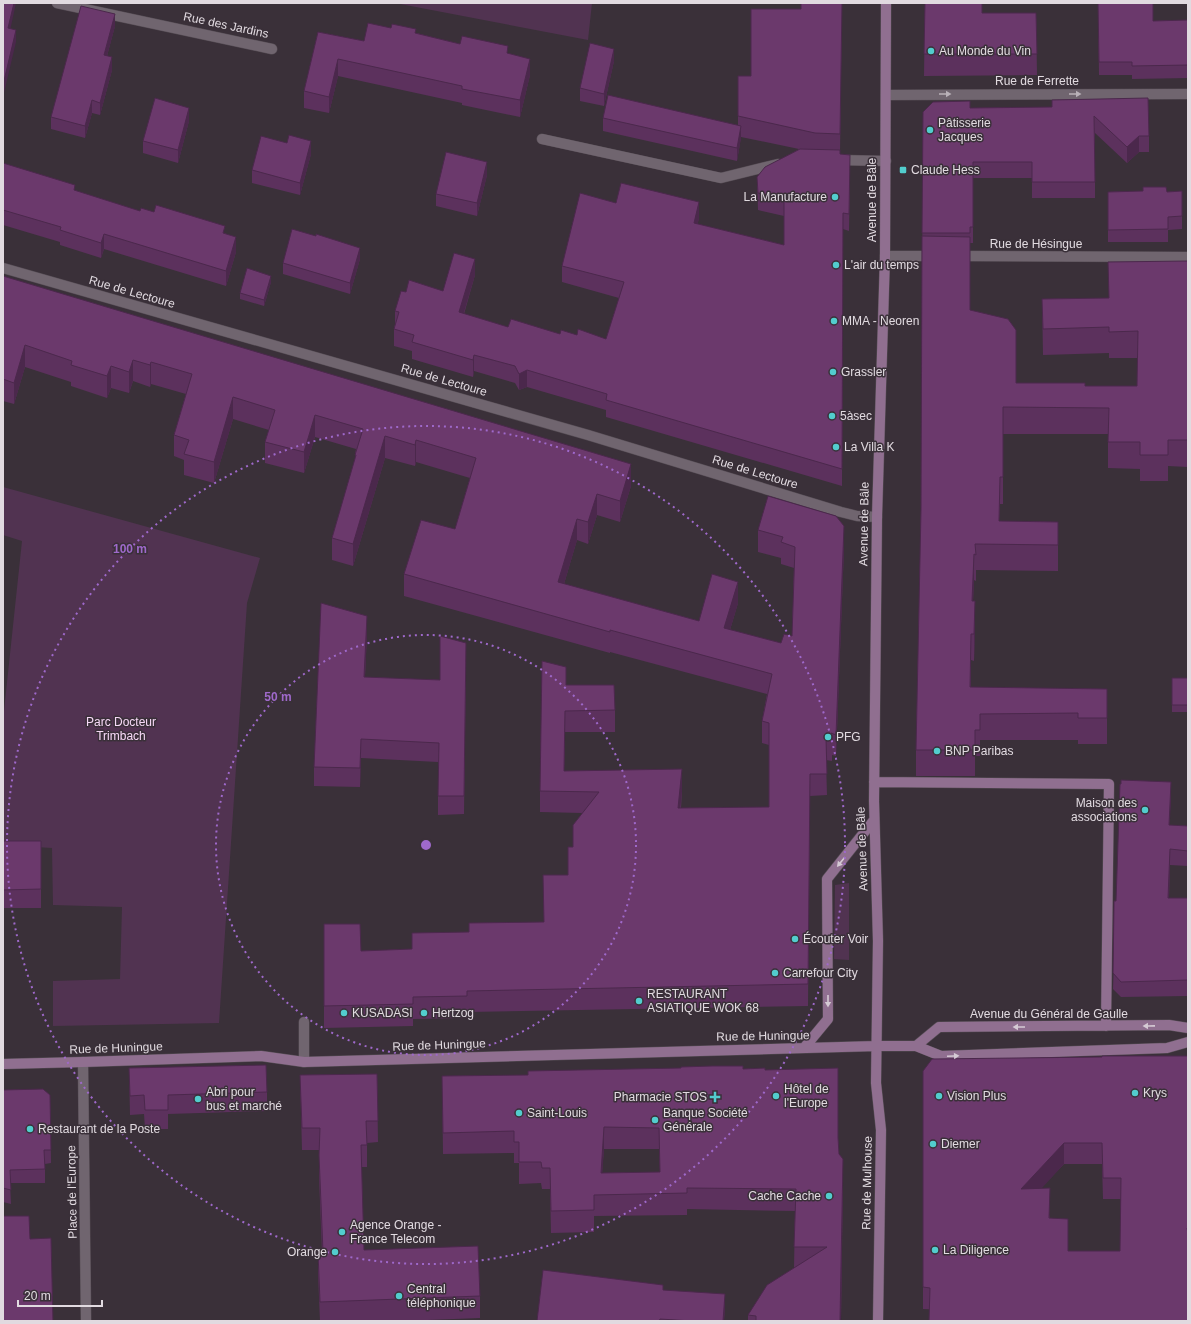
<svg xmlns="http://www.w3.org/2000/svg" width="1191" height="1324" font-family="Helvetica,sans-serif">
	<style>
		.green { fill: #513351 }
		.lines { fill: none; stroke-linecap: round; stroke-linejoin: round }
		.service-casing { stroke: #574e56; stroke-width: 11 }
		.minor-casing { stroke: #574e56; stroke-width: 11 }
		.secondary-casing { stroke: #574e56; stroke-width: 11 }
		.service { stroke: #70656f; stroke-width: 10 }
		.minor { stroke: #70656f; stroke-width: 10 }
		.secondary { stroke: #906f90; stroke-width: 10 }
		.wall { fill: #5c315d; fill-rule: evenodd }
		.shaded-wall { fill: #4b284c }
		.building { fill: #6b396c; stroke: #4b284c; fill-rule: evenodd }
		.oneway { fill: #b9b1b8 }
		.oneway2 { fill: #d5cad4 }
		.ring { fill: none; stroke: #9f69cb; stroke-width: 2; stroke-dasharray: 2 4 }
		.poi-dot { fill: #52cdce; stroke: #3a3039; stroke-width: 1.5 }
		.labels { text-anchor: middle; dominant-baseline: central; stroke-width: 3; stroke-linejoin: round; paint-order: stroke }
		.street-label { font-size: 12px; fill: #e1dae0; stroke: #3a3039 }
		.poi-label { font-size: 12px; fill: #e1dae0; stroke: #3a3039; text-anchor: start }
		.park-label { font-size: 12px; fill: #f7d8f7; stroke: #3a3039 }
		.centre { fill: #9f69cb; stroke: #3a3039; stroke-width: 2 }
		.ring-label { font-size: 12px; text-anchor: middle; font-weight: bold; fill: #9f69cb; stroke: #3a3039; stroke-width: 3; stroke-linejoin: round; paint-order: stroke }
	</style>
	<rect width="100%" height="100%" fill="#3a3039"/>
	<path class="green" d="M 395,3 L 592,3 L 588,40 Z
		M 3,487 L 260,558 L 247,603 L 219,1023 L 53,1026 L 53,981 L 120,979 L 122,907 L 53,905 L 52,848 L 3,845 L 3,720 L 22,541 L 3,535 Z
		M 849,883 L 849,960 L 834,959 L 835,885 Z"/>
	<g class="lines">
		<defs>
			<path id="service" d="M 57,3 L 272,49
				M 542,139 L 721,178 L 778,164
				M 838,160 L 886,161
				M 304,1062 L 304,1022"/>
			<path id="minor" d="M 886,95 L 1188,94
				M 885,256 L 935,256
				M 957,256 L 1188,257
				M 3,268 L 588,435 L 841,512 L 857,516 L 877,517
				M 83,1062 L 86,1321"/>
			<path id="secondary" d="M 874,782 L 1109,784 L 1106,1026
				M 916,1046 L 939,1027 L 1169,1025 L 1188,1028
				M 804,1048 L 828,1019 L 827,879 L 874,820
				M 3,1064 L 83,1062 L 261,1056 L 304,1062 L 877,1046 L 916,1046 L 941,1056 L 1167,1048 L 1188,1042
				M 878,1321 L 881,1130 L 876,1083 L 878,941 L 874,801 L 877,517 L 885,256 L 886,3"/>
		</defs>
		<use href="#service" class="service-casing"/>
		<use href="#minor" class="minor-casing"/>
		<use href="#secondary" class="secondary-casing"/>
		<use href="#service" class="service"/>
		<use href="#minor" class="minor"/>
		<use href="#secondary" class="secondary"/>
	</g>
	<path class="wall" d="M 842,3 L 840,154 L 850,172 L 849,231 L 843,229 L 842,486 L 606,417 L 606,410 L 527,387 L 519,390 L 515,383 L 474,371 L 473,377 L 412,359 L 412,351 L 394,346 L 394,329 L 395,324 L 395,311 L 406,292 L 443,291 L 475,275 L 464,314 L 508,327 L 560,334 L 577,335 L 606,339 L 619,298 L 562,282 L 562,266 L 616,203 L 699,219 L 697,224 L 784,245 L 784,216 L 758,210 L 757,177 L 799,149 L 741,137 L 737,161 L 603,131 L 603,118 L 738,125 L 738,76 L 751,76 L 801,9 Z
		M 925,3 L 982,13 L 1036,13 L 1037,75 L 924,76 Z
		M 1098,3 L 1153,21 L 1188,20 L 1188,78 L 1132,79 L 1132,75 L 1099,75 Z
		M 115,26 L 107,56 L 112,70 L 100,115 L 92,113 L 85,138 L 51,129 L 51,117 Z
		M 318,32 L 364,41 L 416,33 L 460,44 L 508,54 L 530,75 L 520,117 L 462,105 L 462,103 L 338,76 L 329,113 L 304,108 L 304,91 Z
		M 614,61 L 604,106 L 580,101 L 580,88 Z
		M 1052,100 L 1149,136 L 1149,152 L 1139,152 L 1127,163 L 1095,133 L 1095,198 L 1032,198 L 1032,178 L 973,178 L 973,243 L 970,243 L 970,310 L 1016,383 L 1085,386 L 1137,386 L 1138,358 L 1109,358 L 1109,353 L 1043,355 L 1042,299 L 1108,298 L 1188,261 L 1188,467 L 1168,466 L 1168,481 L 1140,481 L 1140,469 L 1108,468 L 1108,434 L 1003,434 L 1003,504 L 1000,504 L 999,521 L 1058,522 L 1058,571 L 976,570 L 976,581 L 974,580 L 973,601 L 975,628 L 974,661 L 971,660 L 971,687 L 1107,689 L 1107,744 L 1078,744 L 1078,740 L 980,740 L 980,756 L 975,756 L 975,776 L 916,776 L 916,750 L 921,510 L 923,112 L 970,108 L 1052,107 Z
		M 189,121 L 178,163 L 143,153 L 143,141 Z
		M 311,154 L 300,195 L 252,183 L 252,170 Z
		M 3,163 L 75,191 L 140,211 L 225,233 L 236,252 L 226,286 L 104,249 L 101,258 L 60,245 L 60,242 L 3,225 Z
		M 487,175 L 477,216 L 436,206 L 436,194 Z
		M 1143,187 L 1167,192 L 1182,191 L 1182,229 L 1168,230 L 1168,242 L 1108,242 L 1108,192 L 1143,191 Z
		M 360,259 L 350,294 L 283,274 L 283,263 Z
		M 3,276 L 631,486 L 620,522 L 597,515 L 588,544 L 577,540 L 564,584 L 699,621 L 738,603 L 730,630 L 781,643 L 792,636 L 794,568 L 781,564 L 781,558 L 758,552 L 758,530 L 844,548 L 836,756 L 832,755 L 832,761 L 826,760 L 827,795 L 810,796 L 808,1006 L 467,1012 L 467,1018 L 413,1019 L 413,1026 L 324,1028 L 324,924 L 361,951 L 412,949 L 469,932 L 544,922 L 568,875 L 573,847 L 582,813 L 540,812 L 540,791 L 566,685 L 615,710 L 615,732 L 565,732 L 564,771 L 682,791 L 681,808 L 769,807 L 769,745 L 762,743 L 762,721 L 767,694 L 610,652 L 610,653 L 404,596 L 404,574 L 455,529 L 470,478 L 416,462 L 415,466 L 385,458 L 353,566 L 332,560 L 332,538 L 355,462 L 355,455 L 356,449 L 315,437 L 304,473 L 265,463 L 265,442 L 269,430 L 233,419 L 214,483 L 184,475 L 184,460 L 174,456 L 174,435 L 186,394 L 151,384 L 150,387 L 133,381 L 129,393 L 111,388 L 107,398 L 71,386 L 71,382 L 25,367 L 14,404 L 3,401 Z
		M 271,282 L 264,306 L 240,299 L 240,293 Z
		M 367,634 L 365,677 L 440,680 L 466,661 L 464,814 L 438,815 L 438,762 L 361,758 L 360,787 L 314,786 L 314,767 Z
		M 1172,678 L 1188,678 L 1188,712 L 1172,712 Z
		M 1171,798 L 1169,825 L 1188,826 L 1188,866 L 1170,865 L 1169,898 L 1188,898 L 1188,996 L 1121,997 L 1113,989 L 1116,901 Z
		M 3,841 L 41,841 L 41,908 L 3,908 Z
		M 1188,1056 L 1188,1321 L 923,1309 L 923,1071 L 1102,1057 ZM 1064,1164 L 1102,1164 L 1103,1199 L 1121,1199 L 1120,1251 L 1068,1251 L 1050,1218 L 1041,1188 Z
		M 129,1068 L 267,1092 L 267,1111 L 168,1114 L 168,1129 L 145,1129 L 144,1114 L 130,1115 Z
		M 743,1069 L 765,1070 L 838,1138 L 839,1154 L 843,1181 L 841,1321 L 748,1321 L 748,1315 L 794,1268 L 795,1211 L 687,1209 L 687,1215 L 594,1216 L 594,1232 L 551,1233 L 550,1189 L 542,1189 L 541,1183 L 519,1184 L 519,1163 L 514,1163 L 514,1153 L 443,1154 L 442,1076 L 528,1075 ZM 604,1149 L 659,1149 L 660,1172 L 602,1173 Z
		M 377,1074 L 378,1142 L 367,1143 L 367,1167 L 361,1167 L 364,1250 L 480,1296 L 480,1318 L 402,1321 L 320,1321 L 318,1273 L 318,1252 L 322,1252 L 319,1177 L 319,1150 L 302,1150 L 300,1075 Z
		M 3,1090 L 50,1095 L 51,1163 L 45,1164 L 45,1183 L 10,1183 L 11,1204 L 3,1202 Z
		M 663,1290 L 725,1305 L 724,1321 L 537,1321 Z"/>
	<path class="shaded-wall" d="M 14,3 L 16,3 L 8,40 L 8,28 Z
		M 115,14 L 115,26 L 104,67 L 104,55 Z
		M 16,30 L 16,42 L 3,97 L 3,85 Z
		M 614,49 L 614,61 L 604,106 L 604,94 Z
		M 112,57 L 112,70 L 100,115 L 100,103 Z
		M 338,59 L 338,76 L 329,113 L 329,97 Z
		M 530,59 L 530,75 L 520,117 L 520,100 Z
		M 92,100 L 92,113 L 85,138 L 85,126 Z
		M 189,108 L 189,121 L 178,163 L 178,150 Z
		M 741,126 L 741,138 L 737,161 L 737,148 Z
		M 1139,136 L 1139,152 L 1127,163 L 1127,147 Z
		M 311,141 L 311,154 L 300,195 L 300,183 Z
		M 487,162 L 487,175 L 477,216 L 477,203 Z
		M 699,202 L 699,219 L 694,240 L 694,223 Z
		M 104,234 L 104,249 L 101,258 L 101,243 Z
		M 236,237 L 236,252 L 226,286 L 226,271 Z
		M 360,248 L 360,259 L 350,294 L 350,283 Z
		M 475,259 L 475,275 L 459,329 L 459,312 Z
		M 271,276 L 271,282 L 264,306 L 264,300 Z
		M 25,345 L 25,367 L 14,404 L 14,383 Z
		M 474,355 L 474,371 L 473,377 L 473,360 Z
		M 133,360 L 133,381 L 129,393 L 129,372 Z
		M 151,362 L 151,384 L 150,387 L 150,365 Z
		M 111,366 L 111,388 L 107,398 L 107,376 Z
		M 527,370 L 527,387 L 519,390 L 519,374 Z
		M 233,397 L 233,419 L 214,483 L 214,462 Z
		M 315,415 L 315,437 L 304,473 L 304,452 Z
		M 385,436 L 385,458 L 353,566 L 353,544 Z
		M 416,440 L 416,462 L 415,466 L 415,445 Z
		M 631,464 L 631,486 L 620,522 L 620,501 Z
		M 597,494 L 597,515 L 588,544 L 588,522 Z
		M 577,519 L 577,540 L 558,604 L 558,582 Z
		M 844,526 L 844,548 L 836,756 L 836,735 Z
		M 974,554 L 974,580 L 972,627 L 972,601 Z
		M 738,582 L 738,603 L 724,650 L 724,628 Z
		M 975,601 L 975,628 L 974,661 L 974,634 Z
		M 367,616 L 367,634 L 364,695 L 364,677 Z
		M 971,634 L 971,660 L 970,713 L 970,687 Z
		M 361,739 L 361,758 L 360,787 L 360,768 Z
		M 682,769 L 682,791 L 678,830 L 678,808 Z
		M 1171,782 L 1171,798 L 1169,841 L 1169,825 Z
		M 1170,849 L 1170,865 L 1168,914 L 1168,898 Z
		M 604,1127 L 604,1149 L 601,1194 L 601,1173 Z
		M 1064,1143 L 1064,1164 L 1021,1211 L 1021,1189 Z
		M 843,1159 L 841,1321 L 840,1321 Z
		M 725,1294 L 725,1305 L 724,1321 L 723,1321 Z"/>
	<path class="building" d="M 3,3 L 14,3 L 8,28 L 16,30 L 3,85 Z
		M 801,3 L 842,3 L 840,134 L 815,133 L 738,116 L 738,76 L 751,76 L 751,9 L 801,9 Z
		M 925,3 L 982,3 L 982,13 L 1036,13 L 1037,54 L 924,54 Z
		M 1098,3 L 1153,3 L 1153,21 L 1188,20 L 1188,65 L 1132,66 L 1132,62 L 1099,62 Z
		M 81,6 L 115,14 L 104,55 L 112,57 L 100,103 L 92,100 L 85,126 L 51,117 Z
		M 368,23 L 391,28 L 392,24 L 416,29 L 415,33 L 460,44 L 462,36 L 508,46 L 507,53 L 530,59 L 520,100 L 462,89 L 462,86 L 338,59 L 329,97 L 304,91 L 318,32 L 364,41 Z
		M 590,43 L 614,49 L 604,94 L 580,88 Z
		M 608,95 L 741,126 L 737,148 L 603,118 Z
		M 155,98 L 189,108 L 178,150 L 143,141 Z
		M 1148,98 L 1149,136 L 1139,136 L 1127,147 L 1094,116 L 1095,182 L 1032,182 L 1032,162 L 973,162 L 973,227 L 970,227 L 970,233 L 922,233 L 923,112 L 933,102 L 970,101 L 970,108 L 1052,107 L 1052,100 Z
		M 289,135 L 311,141 L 300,183 L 252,170 L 261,136 L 287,143 Z
		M 800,149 L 840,150 L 840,154 L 850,155 L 849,214 L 843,213 L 842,469 L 606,400 L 607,394 L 527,370 L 519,374 L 515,366 L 474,355 L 473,360 L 412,342 L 414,335 L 394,329 L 399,312 L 395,311 L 401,291 L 406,292 L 409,280 L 443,291 L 454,253 L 475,259 L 459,312 L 508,327 L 511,319 L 560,334 L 561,330 L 577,335 L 578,329 L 606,339 L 624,282 L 562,266 L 580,193 L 616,203 L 621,183 L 699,202 L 694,223 L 784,245 L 784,199 L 758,193 L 757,177 L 765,167 Z
		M 446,152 L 487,162 L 477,203 L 436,194 Z
		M 3,163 L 75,185 L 74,190 L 140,211 L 141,208 L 154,212 L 156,205 L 225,226 L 223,233 L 236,237 L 226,271 L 104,234 L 101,243 L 60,230 L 61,227 L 3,210 Z
		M 1143,187 L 1166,187 L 1167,192 L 1182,191 L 1182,216 L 1168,217 L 1168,229 L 1108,230 L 1108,192 L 1143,191 Z
		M 292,229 L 316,236 L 316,234 L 360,248 L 350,283 L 283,263 Z
		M 922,236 L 970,237 L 970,310 L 1008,319 L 1016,330 L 1016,383 L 1085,383 L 1085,386 L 1137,386 L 1138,331 L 1109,332 L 1109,327 L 1043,329 L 1042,299 L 1109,298 L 1108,262 L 1188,261 L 1188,440 L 1168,440 L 1168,455 L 1140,455 L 1140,442 L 1108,442 L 1109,408 L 1003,407 L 1003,477 L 1000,477 L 999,521 L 1058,522 L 1058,545 L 975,544 L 976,555 L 974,554 L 972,601 L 975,601 L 974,634 L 971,634 L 970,687 L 1107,689 L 1107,718 L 1078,718 L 1078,713 L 980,714 L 980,730 L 975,730 L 975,750 L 916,750 L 921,510 Z
		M 247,268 L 271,276 L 264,300 L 240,293 Z
		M 3,276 L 631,464 L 620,501 L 597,494 L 588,522 L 577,519 L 558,582 L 699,621 L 712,574 L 738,582 L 724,628 L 781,643 L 784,634 L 792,636 L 795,547 L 781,542 L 783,537 L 758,530 L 768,496 L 836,516 L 844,526 L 836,735 L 831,733 L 832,740 L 826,738 L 827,774 L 810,774 L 808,984 L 467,991 L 467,996 L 413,997 L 413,1004 L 324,1006 L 324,924 L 360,924 L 361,951 L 412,949 L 412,933 L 469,932 L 469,923 L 544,922 L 543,875 L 568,875 L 568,847 L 573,847 L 573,825 L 599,792 L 540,791 L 542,661 L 566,667 L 566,685 L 614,685 L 615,710 L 565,711 L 564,771 L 682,769 L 678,808 L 769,807 L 769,723 L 762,721 L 772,674 L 610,630 L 610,632 L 404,574 L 421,520 L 455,529 L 476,458 L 416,440 L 415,445 L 385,436 L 353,544 L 332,538 L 356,455 L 355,455 L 363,429 L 315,415 L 304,452 L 265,442 L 275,410 L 233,397 L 214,462 L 184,454 L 189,440 L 174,435 L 192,374 L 151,362 L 150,365 L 133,360 L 129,372 L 111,366 L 107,376 L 71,365 L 72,361 L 25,345 L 14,383 L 3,379 Z
		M 321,603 L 367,616 L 364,677 L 440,680 L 440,636 L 466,643 L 464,796 L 438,796 L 439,743 L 361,739 L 360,768 L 314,767 Z
		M 1172,678 L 1188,678 L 1188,705 L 1172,705 Z
		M 1121,780 L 1171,782 L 1169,825 L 1188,826 L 1188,851 L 1170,849 L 1168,898 L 1188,898 L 1188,980 L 1121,982 L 1113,973 L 1114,905 L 1114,901 L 1116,901 L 1120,784 L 1121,784 Z
		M 3,841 L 41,841 L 41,889 L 3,890 Z
		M 1102,1056 L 1188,1056 L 1188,1228 L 1187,1228 L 1188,1234 L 1188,1321 L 929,1321 L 930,1288 L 923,1287 L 923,1071 L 932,1059 L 1102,1057 ZM 1064,1143 L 1102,1143 L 1103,1178 L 1121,1178 L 1120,1251 L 1068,1251 L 1068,1219 L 1049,1218 L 1050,1188 L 1021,1189 Z
		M 266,1065 L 267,1092 L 168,1095 L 168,1110 L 145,1110 L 144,1095 L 130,1096 L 129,1068 Z
		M 712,1066 L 743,1066 L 743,1069 L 765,1068 L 765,1070 L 838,1068 L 838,1138 L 839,1154 L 843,1159 L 840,1321 L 756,1321 L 756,1316 L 748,1315 L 767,1285 L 827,1247 L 794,1247 L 796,1189 L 687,1188 L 687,1193 L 594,1195 L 594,1210 L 551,1211 L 550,1168 L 542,1168 L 541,1162 L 519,1162 L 519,1142 L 514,1142 L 514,1131 L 443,1133 L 442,1076 L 528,1075 L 528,1071 L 681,1068 L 681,1067 ZM 604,1127 L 659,1128 L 660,1172 L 601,1173 Z
		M 377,1074 L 378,1121 L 366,1121 L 367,1145 L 361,1145 L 364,1250 L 478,1246 L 480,1296 L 320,1302 L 318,1252 L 323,1252 L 319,1155 L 320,1128 L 302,1128 L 300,1075 Z
		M 43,1089 L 50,1095 L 51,1150 L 44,1150 L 45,1169 L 10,1170 L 11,1190 L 3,1188 L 3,1090 Z
		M 3,1216 L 29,1216 L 30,1239 L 51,1238 L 53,1321 L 3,1321 Z
		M 543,1270 L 663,1285 L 663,1290 L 725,1294 L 723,1321 L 692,1321 L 660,1319 L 659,1321 L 537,1321 Z"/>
	<defs><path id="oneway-solid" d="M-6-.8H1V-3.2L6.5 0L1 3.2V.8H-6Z"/></defs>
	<g class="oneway">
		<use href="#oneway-solid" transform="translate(945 94)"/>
		<use href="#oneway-solid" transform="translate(1075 94)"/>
	</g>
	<g class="oneway2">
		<use href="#oneway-solid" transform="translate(841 862) rotate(129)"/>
		<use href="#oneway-solid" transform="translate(828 1001) rotate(90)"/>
		<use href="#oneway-solid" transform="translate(1149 1026) rotate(179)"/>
		<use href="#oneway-solid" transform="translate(1019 1027) rotate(180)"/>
		<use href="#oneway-solid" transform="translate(953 1056) rotate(-3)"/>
	</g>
	<g class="ring">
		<circle cx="426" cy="845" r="210"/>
		<circle cx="426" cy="845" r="419"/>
	</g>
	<g class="poi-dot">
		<circle cx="931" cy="51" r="4"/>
		<circle cx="930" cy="130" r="4"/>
		<rect x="899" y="166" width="8" height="8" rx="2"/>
		<circle cx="835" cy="197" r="4"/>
		<circle cx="836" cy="265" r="4"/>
		<circle cx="834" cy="321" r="4"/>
		<circle cx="833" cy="372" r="4"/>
		<circle cx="832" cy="416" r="4"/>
		<circle cx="836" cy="447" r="4"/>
		<circle cx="828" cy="737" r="4"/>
		<circle cx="937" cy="751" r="4"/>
		<circle cx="1145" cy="810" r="4"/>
		<circle cx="795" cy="939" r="4"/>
		<circle cx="775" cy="973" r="4"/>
		<circle cx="639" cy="1001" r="4"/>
		<circle cx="344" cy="1013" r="4"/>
		<circle cx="424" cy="1013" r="4"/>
		<circle cx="1135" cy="1093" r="4"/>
		<circle cx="776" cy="1096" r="4"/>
		<circle cx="939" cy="1096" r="4"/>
		<path d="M713 1091h4v4h4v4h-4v4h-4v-4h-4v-4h4z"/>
		<circle cx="198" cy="1099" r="4"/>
		<circle cx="519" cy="1113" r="4"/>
		<circle cx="655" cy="1120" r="4"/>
		<circle cx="30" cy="1129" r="4"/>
		<circle cx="933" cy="1144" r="4"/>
		<circle cx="829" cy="1196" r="4"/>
		<circle cx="342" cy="1232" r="4"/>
		<circle cx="935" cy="1250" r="4"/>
		<circle cx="335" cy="1252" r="4"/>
		<circle cx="399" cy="1296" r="4"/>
	</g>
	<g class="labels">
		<g class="street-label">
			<text transform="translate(226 25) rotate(12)">Rue des Jardins</text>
			<text x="1037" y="81">Rue de Ferrette</text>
			<text transform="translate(872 200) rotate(-90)">Avenue de Bâle</text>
			<text x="1036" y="244">Rue de Hésingue</text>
			<text transform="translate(132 292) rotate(16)">Rue de Lectoure</text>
			<text transform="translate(444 380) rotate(16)">Rue de Lectoure</text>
			<text transform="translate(755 472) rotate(17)">Rue de Lectoure</text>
			<text transform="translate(864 524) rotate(-89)">Avenue de Bâle</text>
			<text transform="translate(862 849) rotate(-92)">Avenue de Bâle</text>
			<text x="1049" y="1014">Avenue du Général de Gaulle</text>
			<text transform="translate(763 1036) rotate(-1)">Rue de Huningue</text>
			<text transform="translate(439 1045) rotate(-2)">Rue de Huningue</text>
			<text transform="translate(116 1048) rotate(-2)">Rue de Huningue</text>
			<text transform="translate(867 1183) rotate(-89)">Rue de Mulhouse</text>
			<text transform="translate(72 1192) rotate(-91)">Place de l'Europe</text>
		</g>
		<g class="poi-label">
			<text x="939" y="51">Au Monde du Vin</text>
			<text x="938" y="123">Pâtisserie<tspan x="938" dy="14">Jacques</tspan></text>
			<text x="911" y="170">Claude Hess</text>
			<text x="827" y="197" text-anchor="end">La Manufacture</text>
			<text x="844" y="265">L'air du temps</text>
			<text x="842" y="321">MMA - Neoren</text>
			<text x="841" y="372">Grassler</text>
			<text x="840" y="416">5àsec</text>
			<text x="844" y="447">La Villa K</text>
			<text x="836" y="737">PFG</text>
			<text x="945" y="751">BNP Paribas</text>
			<text x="1137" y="803" text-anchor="end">Maison des<tspan x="1137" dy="14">associations</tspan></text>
			<text x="803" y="939">Écouter Voir</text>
			<text x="783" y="973">Carrefour City</text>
			<text x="647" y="994">RESTAURANT<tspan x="647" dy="14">ASIATIQUE WOK 68</tspan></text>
			<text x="352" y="1013">KUSADASI</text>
			<text x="432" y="1013">Hertzog</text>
			<text x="784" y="1089">Hôtel de<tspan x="784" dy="14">l'Europe</tspan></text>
			<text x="206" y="1092">Abri pour<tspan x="206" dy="14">bus et marché</tspan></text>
			<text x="1143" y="1093">Krys</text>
			<text x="947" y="1096">Vision Plus</text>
			<text x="707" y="1097" text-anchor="end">Pharmacie STOS</text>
			<text x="527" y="1113">Saint-Louis</text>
			<text x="663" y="1113">Banque Société<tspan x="663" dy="14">Générale</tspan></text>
			<text x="38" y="1129">Restaurant de la Poste</text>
			<text x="941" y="1144">Diemer</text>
			<text x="821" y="1196" text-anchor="end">Cache Cache</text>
			<text x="350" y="1225">Agence Orange -<tspan x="350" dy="14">France Telecom</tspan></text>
			<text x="943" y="1250">La Diligence</text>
			<text x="327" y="1252" text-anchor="end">Orange</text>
			<text x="407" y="1289">Central<tspan x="407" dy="14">téléphonique</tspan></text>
		</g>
		<g class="park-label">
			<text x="121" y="722">Parc Docteur<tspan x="121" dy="14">Trimbach</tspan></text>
		</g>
	</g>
	<circle cx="426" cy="845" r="6" class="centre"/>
	<g class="ring-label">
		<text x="130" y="553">100 m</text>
		<text x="278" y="701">50 m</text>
	</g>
	<rect width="1191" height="1324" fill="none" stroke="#e1dae0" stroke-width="8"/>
	<path d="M18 1300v6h84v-6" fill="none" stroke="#e1dae0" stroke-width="2"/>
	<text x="24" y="1300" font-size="12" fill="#e1dae0" stroke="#3a3039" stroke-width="3" paint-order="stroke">20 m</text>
</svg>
